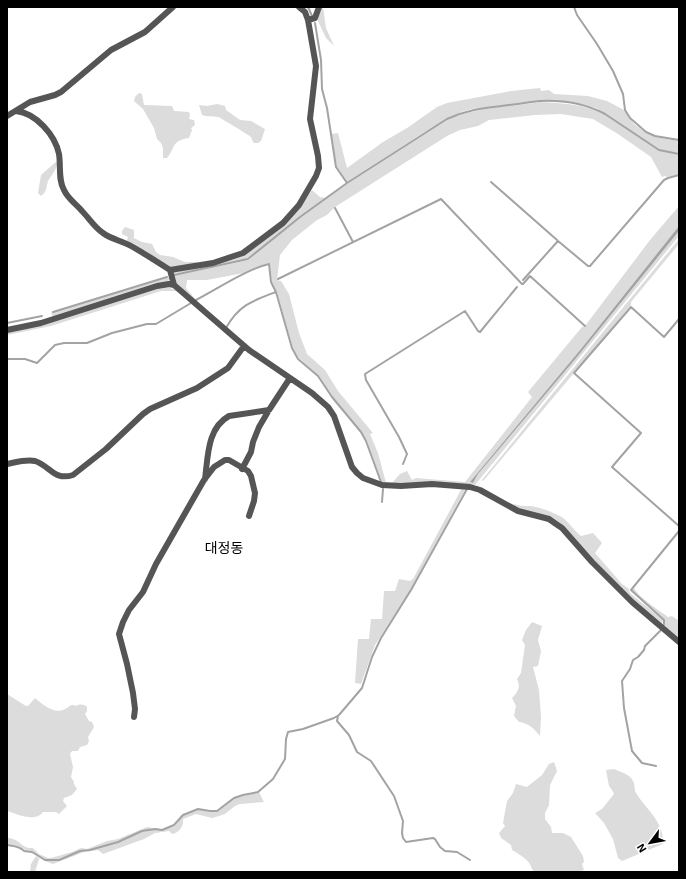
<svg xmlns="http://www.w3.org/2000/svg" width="686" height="879" font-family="'Exo 2','Noto Sans KR',sans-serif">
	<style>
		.green { fill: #dcdcdc }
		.water { fill: #a3a3a3 }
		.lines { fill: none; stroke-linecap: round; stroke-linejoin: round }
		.stream { stroke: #a3a3a3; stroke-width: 2 }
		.minor { stroke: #555; stroke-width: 6 }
		.labels { text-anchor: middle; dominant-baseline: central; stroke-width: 3; stroke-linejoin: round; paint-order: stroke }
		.quarter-label { font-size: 14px; fill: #000; stroke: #fff }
	</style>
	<rect width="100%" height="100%" fill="#fff"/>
	<path class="green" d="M 320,7 L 323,7 L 326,28 L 334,46 L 326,38 L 317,19 Z
		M 540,88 L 541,91 L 549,90 L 554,94 L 588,96 L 607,101 L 624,110 L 634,124 L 646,133 L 657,137 L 679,141 L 679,153 L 664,151 L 657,148 L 596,108 L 585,105 L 572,103 L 540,101 L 472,109 L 461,112 L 423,133 L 347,182 L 337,167 L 331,134 L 338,133 L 347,168 L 383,142 L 407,128 L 437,107 L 447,103 L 511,91 Z
		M 139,93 L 142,94 L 144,105 L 172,106 L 174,111 L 189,112 L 190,115 L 189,119 L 194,120 L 195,125 L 191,128 L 192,130 L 189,138 C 171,141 176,147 167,158 L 163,158 L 163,148 L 161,143 L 157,139 L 154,128 L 143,109 L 134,101 L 135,97 Z
		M 540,102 C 562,103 585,104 605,115 L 658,150 L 679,155 L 679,174 L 667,177 L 665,176 L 662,177 L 651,157 L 618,134 L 593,119 L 561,114 L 535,115 L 489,120 L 478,126 L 460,130 L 447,136 L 335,207 L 327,215 L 317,220 L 292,240 L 280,255 L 277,280 L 281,281 L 289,294 L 299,333 L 307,354 L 325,370 L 338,391 L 373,433 L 370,434 L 378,453 L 386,483 L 392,483 L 400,474 L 407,471 L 412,480 L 416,478 L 465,482 L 532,397 L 528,392 L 582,327 L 585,326 L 650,240 L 679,206 L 679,226 L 581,349 L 470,482 L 473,483 L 478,474 L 577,357 L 679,231 L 679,236 L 475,485 L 473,486 L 383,485 L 367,441 L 361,431 L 333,397 L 319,376 L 299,358 L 293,348 L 277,292 L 272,282 L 269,264 L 259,267 L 249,272 L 207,280 L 187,280 L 186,288 L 196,300 L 176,284 L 173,276 L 249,260 L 300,217 L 347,184 L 447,120 C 476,107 509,107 540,102 Z
		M 217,104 L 225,106 L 226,110 L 240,120 L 251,121 L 265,129 L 261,141 L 258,143 L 254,143 C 252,141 252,139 251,137 C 249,135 221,118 218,117 C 212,116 207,117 202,115 L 199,105 L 207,106 Z
		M 58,160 C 58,168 52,174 48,181 C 46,187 47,192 41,196 L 38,193 L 41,175 Z
		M 312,190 L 320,197 L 325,198 L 299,217 L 247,259 L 174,274 L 173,272 L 242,256 L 305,200 Z
		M 125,227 L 134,230 L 134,238 L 142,242 L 152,244 L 156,252 L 160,255 L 173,257 L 185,262 L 196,262 L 198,264 L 170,269 L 126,243 L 128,237 L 122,234 L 122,231 Z
		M 679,239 L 679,244 L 631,302 L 631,305 L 484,480 L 481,481 L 478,486 L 513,505 L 514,504 C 520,506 524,506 530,506 C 540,507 552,512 560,516 C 569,521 573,530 581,536 L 593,533 L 602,543 L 595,553 L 622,584 L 629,589 L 630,593 L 663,620 L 662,625 L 633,601 L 565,530 L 526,512 L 477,488 L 477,486 Z
		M 170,277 L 168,282 L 53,317 L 51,313 Z
		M 160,287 L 167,287 L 179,291 L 161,291 L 51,326 L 7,335 L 7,332 Z
		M 462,488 L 466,488 L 408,594 L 375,645 L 361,684 L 355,683 L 358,639 L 369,639 L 371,619 L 382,619 L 384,591 L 395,591 L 399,579 L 410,581 L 413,579 Z
		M 634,587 C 636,596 659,610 668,617 L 672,616 L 679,621 L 679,638 L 676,637 L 664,626 L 665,623 L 664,619 L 632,591 Z
		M 532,622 L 542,626 L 538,640 L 541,651 L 538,666 L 533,667 L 539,690 L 541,717 L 540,736 C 534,729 529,723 519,722 L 514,716 L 516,706 L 512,698 C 518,692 521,687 517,679 L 521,673 L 525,645 L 522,640 L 526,630 Z
		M 7,694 L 26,706 L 28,706 L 35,698 C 42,704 55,715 65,709 C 70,707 70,703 76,706 C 80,704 83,704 87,707 L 87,711 L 85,714 L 89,721 L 92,722 L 94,727 L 88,737 L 89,741 L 87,745 L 80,747 L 78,751 L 72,751 L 70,754 L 73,767 L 71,777 L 74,782 L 74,784 L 77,789 L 72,795 L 64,798 L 63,801 L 67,806 L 59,814 L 56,812 L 43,812 C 34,823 18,814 7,811 Z
		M 554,762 L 557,771 L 550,785 L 549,805 L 545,813 L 545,819 L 551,827 L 552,833 L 563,833 L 571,837 L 583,856 L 584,862 L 582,864 L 584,870 L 578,872 L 535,872 L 532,869 C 530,860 519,854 512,850 L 511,845 L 501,838 L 499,833 L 505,826 L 503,823 L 507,801 L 513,793 L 516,784 L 527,787 L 542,775 L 549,764 Z
		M 614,769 C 620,772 630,774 633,781 C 635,784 634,789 636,793 C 646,809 665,823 663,844 L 622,861 L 618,858 L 613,839 L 604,823 L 595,813 L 602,809 L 614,794 L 612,790 L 609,786 L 606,770 Z
		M 259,792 L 264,802 L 240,804 L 235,806 L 225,814 L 219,816 L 212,818 L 196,814 L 183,819 C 184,826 179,833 172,834 L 169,831 L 155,833 L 144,839 L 103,854 L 98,850 L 84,852 L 53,864 L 39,859 L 35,872 L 30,872 L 31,864 L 36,856 L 41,860 L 49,861 L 59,860 L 81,851 L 90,851 L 110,844 L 118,842 L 142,832 L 155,829 L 162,830 L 175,826 L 183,815 L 198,809 L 210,812 L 217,812 L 234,798 Z
		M 147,827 L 154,828 L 138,832 L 118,841 L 89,850 L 80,850 L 77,852 L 58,859 L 48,860 L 41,858 L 32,851 L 25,850 L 23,848 L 7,844 L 7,838 C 20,838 21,849 33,848 L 39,854 L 48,858 L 51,858 L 72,852 L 81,848 L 87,849 L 107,841 L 118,839 Z"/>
	<path class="water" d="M 679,226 L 679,231 L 577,357 L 478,474 L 473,483 L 470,482 L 581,349 Z"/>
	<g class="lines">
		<path class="stream" d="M 308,7 L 312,16
			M 574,7 L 577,15 L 597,44 L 613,71 L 623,94 L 625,110 L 630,118 L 646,132 L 655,136 L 679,140
			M 315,23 L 321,60 L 322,89 L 327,108 L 336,167 L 347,183
			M 491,182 L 557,240
			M 335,208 L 353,242
			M 174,275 L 248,259 L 300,217 L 347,183 L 447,119 C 468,109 486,108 509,105 C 519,104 530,102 540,101 C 562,100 586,104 605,114 L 659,150 L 679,154
			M 278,279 L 441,199 L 522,284 L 523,284 L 530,276 L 585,326
			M 523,280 L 558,241 L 588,266 L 590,266 L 664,180 L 668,178 L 679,175
			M 196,300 C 217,289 247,269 269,264 L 271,282 L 276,292 L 292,348 L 298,359 L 318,376 L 332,397 L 361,432 L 366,441 L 381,482
			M 53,312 L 167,277
			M 679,319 L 664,337 L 631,307 L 574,373 L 641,433 L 612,467 L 679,526
			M 7,323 L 42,316
			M 226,328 C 239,305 252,301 276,292
			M 7,359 L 25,359 L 37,363 L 55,345 L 64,343 L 87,343 L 112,333 L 147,324 L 156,324 L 191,303
			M 403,464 L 407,454 L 399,437 L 366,380 L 365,374 L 465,311 L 478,331 L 480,332 L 517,287
			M 382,502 L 383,489
			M 338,716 L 337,721 L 349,735 L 357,752 L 371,761 L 394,796 L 403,821 L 402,833 L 403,838 L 406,842 L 433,838 L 435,839 L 440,847 L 445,851 L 457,852 L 470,860
			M 656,766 L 642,763 L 632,751 L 624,708 L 622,681 L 630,669 L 633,660 L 638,657 L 644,650 L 645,646 L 661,630 L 664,624 L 664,620 L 631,590 L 679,531
			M 7,845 C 13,846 20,846 24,851 L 32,852 L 45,860 L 59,860 L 80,851 L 90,850 L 118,842 L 142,831 L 155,829 L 162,830 L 174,825 L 183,815 L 198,809 L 210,811 L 217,811 L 234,798 L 243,795 L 258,792 L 273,779 L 285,759 L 286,739 L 288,732 L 303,729 L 334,718 L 339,715 L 362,688 L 372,657 L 381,638 L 411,590 L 467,489"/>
		<path class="minor" d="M 308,20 L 315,18 L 319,7
			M 16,111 C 36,113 55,135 59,154 C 61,166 58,180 64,190 C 68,199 76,204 82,211 C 89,218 94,227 103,233 C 111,239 122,241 131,246 C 144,253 157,262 170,270 L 174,285
			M 7,116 L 30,102 L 55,95 L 61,92 L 111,50 L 145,32 L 173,7
			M 170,270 L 213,263 L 243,253 L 283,223 L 299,205 L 316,176 L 319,168 L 318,156 L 310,119 L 316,66 L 308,20 L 305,12 L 299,7
			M 7,330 L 41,323 L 157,286 L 169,284 L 174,285 L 249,350 L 312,393 L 328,407 L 334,416 L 352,467 L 357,473 L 363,478 L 382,485 L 401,486 L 432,484 L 470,487 L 480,490 L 518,511 L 549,519 L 556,524 L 562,528 L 592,562 L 632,602 L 679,642
			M 7,464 C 17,462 26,459 35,461 C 50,466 54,481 73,475 L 106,449 L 143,414 L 150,409 L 197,388 L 228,368 L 244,346
			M 242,469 L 251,452 L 253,442 L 259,427 L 269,410 L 290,378
			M 205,479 C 208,457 207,428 229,416 L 269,410
			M 134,717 L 135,709 L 133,693 L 127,664 L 119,634 L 123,622 L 129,610 L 143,592 L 156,564 L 204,480 L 214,467 L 225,460 L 229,460 L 248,471 L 251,476 L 255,493 L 254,501 L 249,516"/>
	</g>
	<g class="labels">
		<g class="quarter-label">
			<text x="224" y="547">대정동</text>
		</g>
	</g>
	<rect width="686" height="879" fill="none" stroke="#000000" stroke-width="16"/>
	<g transform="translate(650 843) rotate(238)" stroke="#ffffff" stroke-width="3" paint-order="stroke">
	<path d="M0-3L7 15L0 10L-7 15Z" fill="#000000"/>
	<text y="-6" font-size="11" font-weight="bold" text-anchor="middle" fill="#000000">N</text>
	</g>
</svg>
